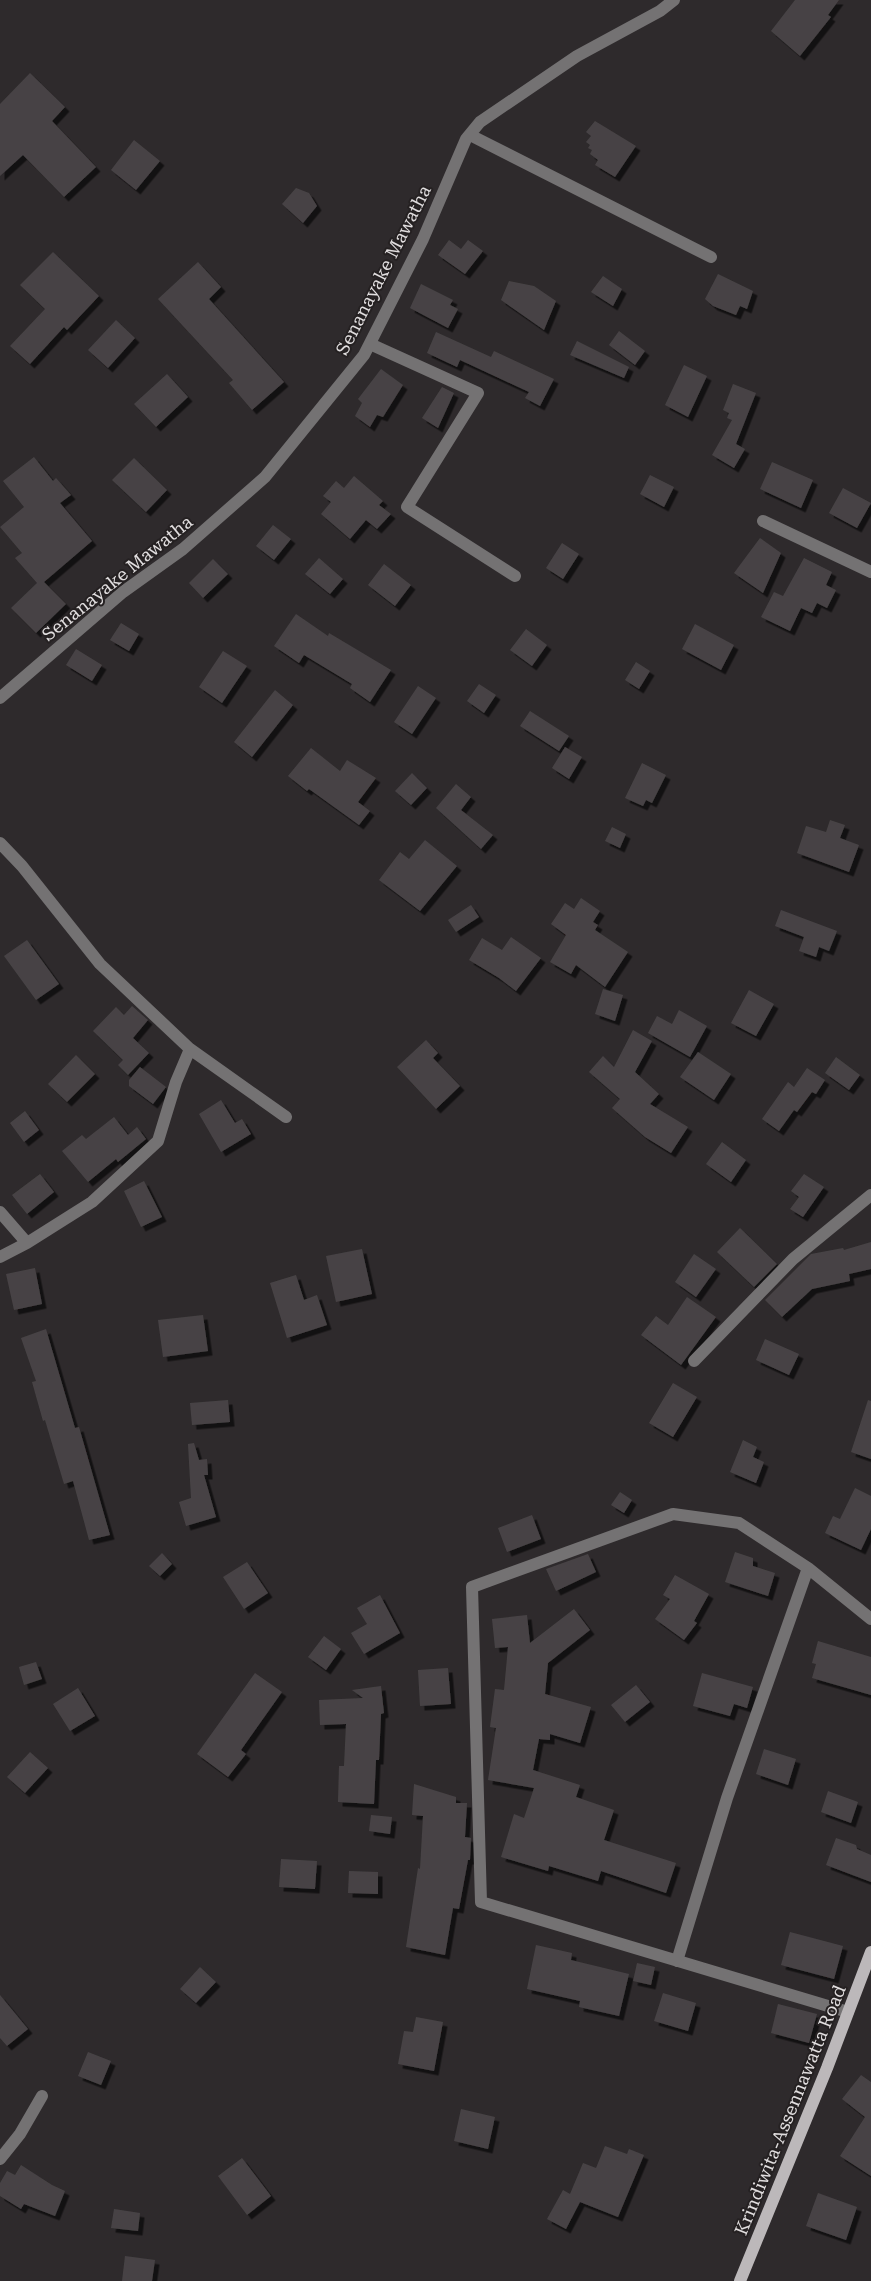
<svg xmlns="http://www.w3.org/2000/svg" width="871" height="2281" font-family="'Roboto Serif',serif">
	<style>
		.building { fill: #474345; filter: url(#shadow) }
		.lines { fill: none; stroke-linecap: round; stroke-linejoin: round }
		.minor { stroke: #747273; stroke-width: 12 }
		.major { stroke: #bcb8ba; stroke-width: 12 }
		.labels { text-anchor: middle; dominant-baseline: central; stroke-width: 4; stroke-linejoin: round; paint-order: stroke }
		.street-label { font-size: 18px; fill: #e1dedf; stroke: #252122 }
	</style>
	<defs>
		<filter id="shadow"><feDropShadow dx="4.5" dy="4.5" stdDeviation="0" flood-color="#0009"/></filter>
	</defs>
	<rect width="100%" height="100%" fill="#2e2a2c"/>
	<path class="building" d="M 795,0 L 839,0 L 828,15 L 831,17 L 800,56 L 771,31 Z
		M 30,73 L 65,107 L 52,121 L 96,167 L 64,197 L 23,155 L 0,176 L 0,104 Z
		M 595,121 L 636,146 L 615,177 L 595,165 L 598,160 L 590,154 L 592,150 L 588,148 L 590,145 L 586,142 L 591,136 L 586,132 Z
		M 134,140 L 160,161 L 136,190 L 111,170 Z
		M 296,188 L 309,193 L 317,206 L 303,223 L 282,204 Z
		M 449,240 L 461,249 L 468,240 L 483,251 L 465,274 L 438,255 Z
		M 53,252 L 99,296 L 67,330 L 64,327 L 30,364 L 10,346 L 45,309 L 20,285 Z
		M 198,262 L 221,287 L 209,299 L 284,382 L 252,410 L 229,383 L 233,380 L 158,299 Z
		M 718,274 L 753,291 L 747,309 L 740,306 L 736,315 L 713,306 L 705,299 Z
		M 603,276 L 622,289 L 613,306 L 591,292 Z
		M 509,281 L 534,286 L 556,301 L 544,330 L 501,300 Z
		M 421,284 L 453,300 L 450,305 L 458,309 L 448,328 L 410,308 Z
		M 116,320 L 135,338 L 108,368 L 88,350 Z
		M 619,331 L 645,351 L 635,365 L 609,345 Z
		M 436,332 L 491,357 L 494,351 L 554,379 L 540,406 L 525,398 L 529,392 L 460,360 L 457,367 L 427,353 Z
		M 577,341 L 629,367 L 624,378 L 570,355 Z
		M 684,365 L 707,376 L 688,417 L 665,405 Z
		M 381,369 L 403,385 L 383,417 L 377,415 L 370,427 L 355,416 L 362,403 L 358,399 Z
		M 167,374 L 188,397 L 156,427 L 134,404 Z
		M 733,384 L 756,393 L 736,444 L 745,449 L 734,468 L 712,455 L 732,420 L 727,418 L 729,413 L 723,410 Z
		M 442,387 L 454,393 L 438,428 L 422,418 Z
		M 34,457 L 53,481 L 56,478 L 71,495 L 60,503 L 92,541 L 44,582 L 66,604 L 36,633 L 11,608 L 37,583 L 15,558 L 22,553 L 0,527 L 24,507 L 3,481 Z
		M 134,458 L 167,490 L 146,512 L 112,480 Z
		M 772,462 L 813,480 L 801,508 L 760,489 Z
		M 650,475 L 674,487 L 664,507 L 640,494 Z
		M 354,476 L 383,501 L 379,505 L 391,514 L 377,529 L 366,520 L 350,539 L 321,514 L 331,502 L 323,496 L 336,481 L 344,488 Z
		M 843,488 L 871,503 L 857,528 L 829,513 Z
		M 273,525 L 291,539 L 274,560 L 256,546 Z
		M 760,538 L 781,553 L 763,593 L 734,573 Z
		M 562,543 L 579,554 L 563,579 L 546,568 Z
		M 319,558 L 343,579 L 330,594 L 305,574 Z
		M 804,558 L 832,572 L 826,585 L 836,590 L 827,608 L 817,603 L 812,613 L 801,608 L 790,631 L 761,617 L 774,592 L 783,596 Z
		M 213,559 L 228,574 L 203,598 L 189,583 Z
		M 384,564 L 411,585 L 395,606 L 368,585 Z
		M 296,614 L 328,636 L 329,633 L 391,670 L 370,702 L 350,688 L 352,684 L 304,655 L 299,663 L 274,646 Z
		M 121,623 L 139,634 L 129,651 L 110,640 Z
		M 695,624 L 734,645 L 721,670 L 682,649 Z
		M 526,629 L 547,645 L 532,666 L 510,650 Z
		M 76,649 L 102,665 L 92,681 L 66,665 Z
		M 223,651 L 247,666 L 222,703 L 199,687 Z
		M 636,662 L 650,671 L 639,689 L 625,680 Z
		M 479,684 L 496,695 L 484,713 L 467,701 Z
		M 418,686 L 436,698 L 412,734 L 394,722 Z
		M 275,690 L 293,705 L 252,757 L 234,742 Z
		M 530,711 L 569,736 L 559,751 L 520,726 Z
		M 565,747 L 582,757 L 569,779 L 552,768 Z
		M 311,748 L 340,771 L 347,760 L 376,778 L 358,802 L 370,811 L 359,825 L 309,789 L 307,791 L 288,776 Z
		M 642,763 L 666,775 L 652,803 L 646,800 L 643,806 L 625,798 Z
		M 412,773 L 427,788 L 411,805 L 395,791 Z
		M 456,784 L 471,797 L 461,810 L 493,835 L 481,849 L 436,808 Z
		M 830,820 L 845,825 L 840,838 L 859,845 L 849,872 L 797,853 L 806,826 L 826,832 Z
		M 612,827 L 626,834 L 620,848 L 605,841 Z
		M 425,840 L 457,866 L 420,911 L 379,880 L 400,852 L 409,859 Z
		M 581,898 L 600,911 L 593,922 L 598,925 L 595,930 L 628,952 L 605,987 L 576,965 L 571,974 L 550,962 L 566,935 L 551,924 L 565,903 L 574,909 Z
		M 471,905 L 479,917 L 456,932 L 448,920 Z
		M 781,910 L 837,931 L 829,951 L 819,947 L 816,957 L 799,951 L 804,937 L 775,926 Z
		M 511,937 L 541,958 L 516,991 L 499,978 L 469,960 L 482,938 L 502,950 Z
		M 27,940 L 59,984 L 36,1000 L 4,956 Z
		M 603,989 L 623,995 L 615,1021 L 595,1014 Z
		M 749,990 L 774,1004 L 756,1036 L 731,1023 Z
		M 132,1006 L 148,1020 L 133,1038 L 149,1053 L 128,1075 L 118,1065 L 123,1060 L 93,1031 L 116,1007 L 124,1015 Z
		M 679,1010 L 707,1026 L 690,1057 L 648,1033 L 657,1016 L 672,1024 Z
		M 633,1030 L 652,1041 L 635,1072 L 659,1094 L 650,1104 L 688,1127 L 671,1153 L 645,1137 L 612,1108 L 620,1099 L 589,1072 L 603,1056 L 614,1067 Z
		M 426,1040 L 438,1053 L 433,1058 L 460,1086 L 436,1109 L 397,1067 Z
		M 698,1052 L 731,1074 L 714,1100 L 680,1077 Z
		M 76,1055 L 95,1074 L 67,1102 L 48,1084 Z
		M 836,1057 L 860,1075 L 849,1090 L 825,1073 Z
		M 140,1067 L 166,1087 L 153,1104 L 129,1086 L 129,1080 Z
		M 807,1068 L 825,1080 L 816,1094 L 812,1092 L 797,1112 L 794,1110 L 779,1131 L 762,1119 L 788,1082 L 794,1087 Z
		M 221,1100 L 235,1123 L 242,1119 L 251,1134 L 221,1152 L 199,1114 Z
		M 25,1111 L 39,1130 L 24,1142 L 10,1123 Z
		M 114,1117 L 128,1135 L 137,1127 L 146,1139 L 118,1162 L 116,1159 L 88,1182 L 62,1151 L 82,1135 L 86,1139 Z
		M 722,1142 L 746,1160 L 731,1182 L 706,1164 Z
		M 40,1174 L 54,1192 L 27,1214 L 12,1195 Z
		M 804,1174 L 824,1187 L 803,1217 L 790,1209 L 799,1197 L 791,1191 Z
		M 144,1181 L 162,1217 L 141,1227 L 124,1191 Z
		M 740,1228 L 777,1264 L 754,1287 L 717,1252 Z
		M 871,1242 L 871,1269 L 849,1274 L 850,1281 L 812,1289 L 782,1317 L 765,1300 L 811,1254 L 843,1248 L 844,1250 Z
		M 362,1249 L 372,1294 L 336,1302 L 326,1256 Z
		M 694,1254 L 716,1269 L 696,1297 L 675,1282 Z
		M 35,1268 L 42,1304 L 14,1310 L 6,1274 Z
		M 296,1275 L 304,1300 L 317,1295 L 327,1325 L 287,1338 L 270,1283 Z
		M 687,1297 L 716,1317 L 681,1365 L 641,1335 L 656,1316 L 668,1325 Z
		M 203,1315 L 208,1351 L 163,1357 L 158,1320 Z
		M 46,1329 L 75,1428 L 79,1427 L 110,1535 L 89,1540 L 73,1481 L 64,1484 L 45,1420 L 43,1421 L 32,1382 L 36,1381 L 21,1338 Z
		M 765,1339 L 799,1354 L 789,1375 L 756,1360 Z
		M 673,1383 L 697,1397 L 673,1437 L 649,1423 Z
		M 228,1400 L 230,1422 L 192,1425 L 190,1403 Z
		M 868,1400 L 871,1401 L 871,1459 L 851,1452 Z
		M 743,1440 L 757,1447 L 753,1457 L 764,1462 L 756,1483 L 730,1472 Z
		M 194,1443 L 199,1460 L 207,1459 L 208,1475 L 204,1475 L 216,1517 L 186,1526 L 179,1502 L 191,1498 L 188,1444 Z
		M 855,1488 L 871,1496 L 871,1529 L 861,1550 L 825,1533 L 833,1516 L 840,1519 Z
		M 620,1492 L 632,1500 L 624,1513 L 611,1505 Z
		M 532,1515 L 541,1539 L 507,1552 L 498,1528 Z
		M 735,1552 L 753,1558 L 753,1566 L 775,1573 L 768,1596 L 725,1582 Z
		M 162,1553 L 172,1564 L 160,1576 L 149,1566 Z
		M 588,1554 L 596,1572 L 556,1591 L 546,1569 Z
		M 247,1562 L 268,1593 L 244,1609 L 223,1577 Z
		M 675,1575 L 709,1594 L 694,1621 L 697,1623 L 684,1640 L 655,1619 L 670,1599 L 663,1595 Z
		M 380,1595 L 400,1633 L 364,1654 L 351,1633 L 367,1624 L 357,1608 Z
		M 574,1609 L 590,1630 L 548,1663 L 545,1694 L 591,1707 L 580,1743 L 550,1734 L 550,1740 L 539,1739 L 533,1770 L 580,1785 L 576,1797 L 614,1810 L 604,1840 L 676,1863 L 666,1893 L 601,1871 L 598,1881 L 549,1866 L 548,1871 L 501,1857 L 514,1814 L 524,1818 L 534,1788 L 488,1780 L 496,1728 L 490,1727 L 495,1689 L 504,1690 L 508,1647 L 495,1648 L 492,1619 L 527,1615 L 530,1643 Z
		M 324,1636 L 341,1649 L 326,1670 L 308,1657 Z
		M 818,1641 L 871,1657 L 871,1695 L 812,1678 L 816,1664 L 812,1663 Z
		M 36,1662 L 42,1679 L 24,1685 L 19,1667 Z
		M 448,1668 L 451,1704 L 420,1706 L 418,1670 Z
		M 255,1673 L 282,1692 L 241,1750 L 246,1754 L 228,1777 L 197,1754 Z
		M 702,1673 L 753,1687 L 747,1708 L 734,1704 L 730,1716 L 693,1706 Z
		M 636,1685 L 650,1702 L 625,1722 L 611,1705 Z
		M 381,1686 L 384,1713 L 381,1714 L 379,1760 L 376,1760 L 374,1804 L 338,1802 L 339,1766 L 344,1766 L 346,1724 L 320,1725 L 319,1700 L 363,1698 L 352,1690 Z
		M 78,1688 L 95,1716 L 70,1731 L 53,1704 Z
		M 764,1749 L 796,1759 L 788,1785 L 756,1774 Z
		M 30,1752 L 48,1768 L 25,1793 L 7,1777 Z
		M 414,1784 L 456,1797 L 456,1803 L 467,1803 L 465,1837 L 471,1838 L 470,1860 L 468,1860 L 459,1909 L 453,1908 L 445,1955 L 406,1947 L 418,1868 L 420,1869 L 423,1816 L 412,1815 Z
		M 828,1791 L 858,1802 L 851,1823 L 821,1812 Z
		M 371,1815 L 392,1817 L 390,1834 L 369,1831 Z
		M 836,1838 L 856,1845 L 857,1849 L 871,1855 L 871,1882 L 826,1865 Z
		M 281,1859 L 317,1861 L 315,1889 L 279,1887 Z
		M 349,1871 L 378,1872 L 378,1894 L 348,1893 Z
		M 790,1932 L 843,1946 L 834,1979 L 781,1965 Z
		M 536,1945 L 572,1953 L 571,1960 L 629,1974 L 619,2016 L 579,2007 L 580,2001 L 527,1989 Z
		M 637,1963 L 655,1967 L 651,1985 L 633,1981 Z
		M 200,1967 L 216,1982 L 196,2003 L 180,1989 Z
		M 663,1993 L 696,2003 L 688,2031 L 654,2021 Z
		M 0,1995 L 28,2029 L 7,2046 L 0,2038 Z
		M 778,2004 L 817,2014 L 809,2043 L 771,2033 Z
		M 416,2017 L 443,2022 L 434,2071 L 398,2064 L 404,2031 L 413,2032 Z
		M 88,2052 L 111,2061 L 101,2085 L 78,2076 Z
		M 861,2075 L 871,2082 L 871,2176 L 840,2156 L 865,2117 L 842,2099 Z
		M 461,2109 L 495,2117 L 488,2149 L 454,2141 Z
		M 605,2146 L 627,2154 L 629,2149 L 644,2155 L 618,2217 L 580,2202 L 566,2229 L 547,2219 L 563,2190 L 570,2194 L 583,2163 L 596,2168 Z
		M 242,2158 L 271,2196 L 247,2215 L 218,2176 Z
		M 21,2165 L 52,2185 L 65,2191 L 55,2216 L 24,2204 L 21,2209 L 0,2196 L 0,2183 L 7,2171 L 15,2175 Z
		M 818,2193 L 857,2207 L 846,2240 L 806,2226 Z
		M 114,2209 L 140,2213 L 138,2231 L 111,2228 Z
		M 125,2256 L 155,2260 L 152,2281 L 122,2281 Z"/>
	<g class="lines">
		<path class="minor" d="M 470,135 L 711,257
			M 370,344 L 478,393 L 407,507 L 515,576
			M 763,521 L 871,572
			M 0,698 L 123,592 L 183,549 L 265,477 L 364,355 L 423,239 L 466,139 L 480,122 L 577,56 L 660,11 L 674,0
			M 0,843 L 22,866 L 100,964 L 190,1049 L 286,1117
			M 0,1212 L 27,1243
			M 0,1257 L 27,1243 L 92,1202 L 158,1141 L 176,1082 L 190,1049
			M 694,1361 L 793,1259 L 871,1195
			M 677,1961 L 727,1798 L 808,1568
			M 848,2012 L 481,1902 L 472,1587 L 673,1514 L 739,1523 L 808,1568 L 871,1619
			M 0,2159 L 20,2134 L 42,2096"/>
		<path class="major" d="M 740,2281 L 827,2068 L 871,1952"/>
	</g>
	<g class="labels">
		<g class="street-label">
			<text transform="translate(383 270) rotate(-63)">Senanayake Mawatha</text>
			<text transform="translate(117 578) rotate(-39)">Senanayake Mawatha</text>
			<text transform="translate(790 2110) rotate(-68)">Krindiwita-Assennawatta Road</text>
		</g>
	</g>
</svg>
